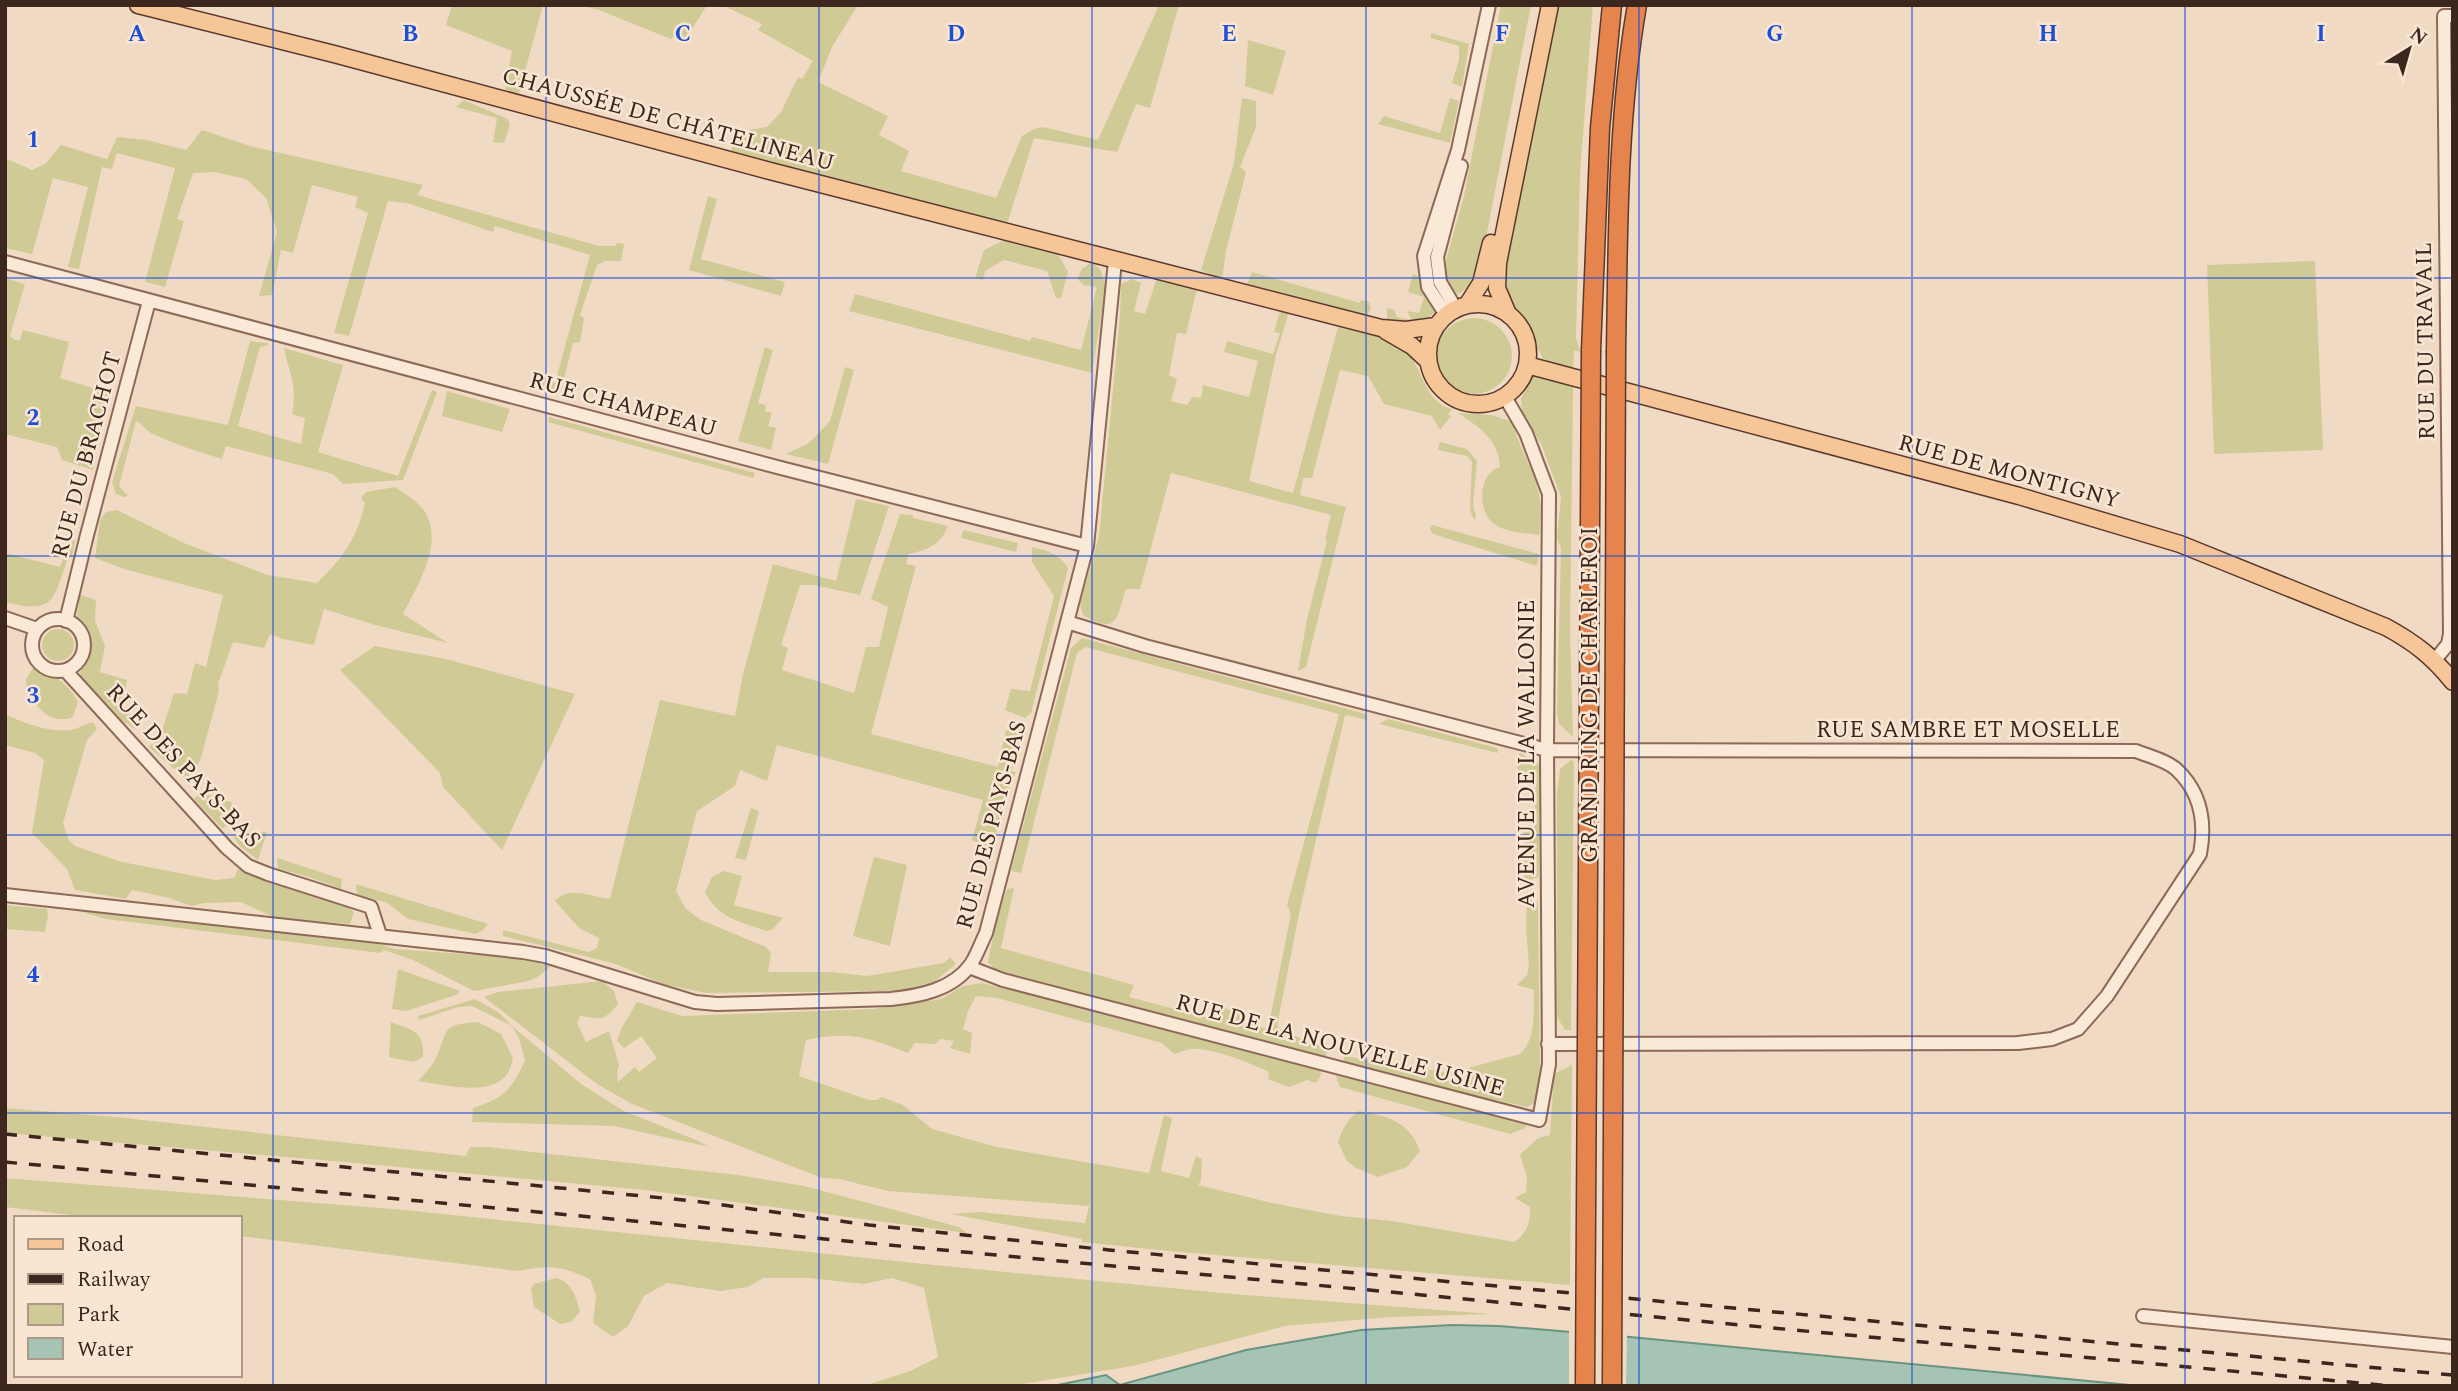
<svg xmlns="http://www.w3.org/2000/svg" width="2458" height="1391" font-family="Spectral,serif">
	<style>
		.green { fill: #d0cb96 }
		.water { fill: #a5c4b4; stroke: #6b9381; stroke-width: 2 }
		.pier { fill: #f1dac3 }
		.lines { fill: none; stroke-linecap: round; stroke-linejoin: round }
		.minor-casing { stroke: #8d6958; stroke-width: 16 }
		.major-casing { stroke: #5a392d; stroke-width: 19 }
		.highway-casing { stroke: #5a392d; stroke-width: 21 }
		.minor { stroke: #fbe9d7; stroke-width: 12 }
		.major { stroke: #f7c698; stroke-width: 16 }
		.highway { stroke: #e6844e; stroke-width: 18 }
		.rail { stroke: #3c261d; stroke-width: 3.5; stroke-dasharray: 12 12; stroke-linecap: butt }
		.highway-bridge-casing { stroke: #5a392d; stroke-width: 21; stroke-linecap: butt }
		.highway-bridge { stroke: #e6844e; stroke-width: 18 }
		.grid { fill: none; stroke: #1d4ed8; stroke-width: 2; stroke-opacity: 0.55 }
		.labels { text-anchor: middle; dominant-baseline: central; stroke-width: 5; stroke-linejoin: round; paint-order: stroke }
		.street-label { font-size: 23px; fill: #3c261d; stroke: #f8e6d3 }
		.grid-label { font-size: 23px; text-anchor: middle; font-weight: bold; fill: #1d4ed8; stroke: #f8e6d3; stroke-width: 5; stroke-linejoin: round; paint-order: stroke }
	</style>
	<rect width="100%" height="100%" fill="#f1dac3"/>
	<path class="green" d="M 452,5 L 543,5 L 519,93 L 505,90 L 512,51 L 446,25 Z
		M 579,5 L 703,5 L 706,7 L 683,43 L 674,36 L 671,39 L 599,10 Z
		M 722,5 L 858,5 L 832,47 L 818,82 L 888,116 L 879,135 L 909,151 L 901,171 L 996,198 L 1022,136 L 1034,129 L 1043,127 L 1098,140 L 1159,5 L 1179,5 L 1150,108 L 1136,104 L 1117,152 L 1034,138 L 1007,224 L 731,153 L 735,132 L 767,127 L 781,112 L 798,77 L 802,79 L 813,61 L 758,30 L 762,24 Z
		M 1501,5 L 1531,5 L 1479,274 L 1474,282 L 1459,294 L 1452,291 L 1445,282 L 1444,267 L 1464,196 Z
		M 1556,5 L 1593,5 L 1580,174 L 1576,338 L 1580,351 L 1574,351 L 1573,371 L 1558,367 L 1543,359 L 1525,321 L 1509,303 L 1501,289 Z
		M 1431,33 L 1469,44 L 1462,87 L 1452,83 L 1459,59 L 1459,46 L 1431,38 Z
		M 1248,40 L 1286,51 L 1273,95 L 1245,86 Z
		M 1242,98 L 1256,101 L 1256,127 L 1240,167 L 1246,172 L 1226,251 L 1222,280 L 1201,270 L 1234,163 Z
		M 1450,98 L 1459,101 L 1450,143 L 1378,124 L 1384,116 L 1440,133 Z
		M 464,100 L 508,119 L 510,125 L 504,143 L 493,142 L 497,118 L 456,107 Z
		M 202,130 L 250,146 L 423,185 L 417,195 L 599,246 L 615,246 L 617,243 L 624,244 L 621,261 L 605,261 L 597,265 L 580,315 L 584,318 L 580,342 L 573,343 L 561,390 L 557,394 L 536,386 L 541,380 L 555,383 L 590,255 L 495,226 L 493,232 L 407,203 L 388,201 L 349,336 L 334,333 L 368,213 L 355,207 L 358,197 L 312,185 L 293,253 L 281,250 L 272,295 L 259,296 L 277,232 L 266,198 L 246,179 L 214,172 L 193,173 L 177,219 L 184,221 L 165,287 L 145,282 L 175,168 L 117,153 L 112,169 L 102,167 L 79,269 L 68,267 L 88,187 L 53,178 L 32,254 L 5,248 L 7,178 L 5,177 L 5,158 L 32,170 L 45,164 L 61,145 L 107,159 L 117,137 L 147,140 L 186,150 Z
		M 708,196 L 717,199 L 701,259 L 785,282 L 781,296 L 689,270 Z
		M 1004,240 L 1058,254 L 1068,272 L 1061,298 L 1056,298 L 1047,271 L 1004,260 L 985,271 L 983,280 L 975,278 L 984,250 Z
		M 2315,261 L 2323,450 L 2214,454 L 2207,265 Z
		M 1092,262 L 1100,269 L 1106,285 L 1092,373 L 849,311 L 855,294 L 1030,341 L 1032,337 L 1081,350 L 1097,287 L 1084,285 L 1077,279 L 1082,269 Z
		M 1252,272 L 1360,303 L 1361,300 L 1369,302 L 1371,308 L 1367,316 L 1247,284 Z
		M 1413,274 L 1421,277 L 1435,313 C 1419,324 1405,327 1387,320 L 1387,308 L 1394,310 L 1397,317 L 1412,320 L 1407,311 L 1419,313 L 1424,297 L 1408,292 Z
		M 5,278 L 25,284 L 10,336 L 15,340 L 20,340 L 23,330 L 69,342 L 60,378 L 109,393 L 96,446 L 93,470 L 62,460 L 57,447 L 5,434 Z
		M 1157,278 L 1197,289 L 1186,334 L 1177,333 L 1169,375 L 1177,379 L 1171,401 L 1187,405 L 1192,397 L 1201,398 L 1203,385 L 1249,397 L 1258,361 L 1224,352 L 1227,341 L 1273,354 L 1280,333 L 1274,332 L 1280,311 L 1289,312 L 1276,355 L 1249,481 L 1293,493 L 1338,327 C 1353,331 1391,338 1401,346 C 1423,363 1423,403 1452,409 L 1448,415 L 1451,416 L 1440,430 L 1432,416 L 1384,404 L 1368,376 L 1340,370 L 1312,478 L 1303,478 L 1300,495 L 1346,507 L 1306,667 L 1298,671 L 1307,619 L 1327,541 L 1325,540 L 1331,515 L 1171,473 L 1140,589 L 1126,589 C 1116,618 1119,636 1083,615 L 1080,605 L 1099,536 L 1120,316 L 1121,284 L 1132,279 L 1141,283 L 1134,311 L 1145,314 Z
		M1436 356a38 38 0 1 1 76 0a38 38 0 1 1-76 0Z
		M 250,341 L 267,343 L 269,345 L 260,347 L 238,426 L 301,444 L 305,418 L 292,414 C 298,385 289,374 284,348 L 343,365 L 318,452 L 398,476 L 432,390 L 437,392 L 403,480 L 343,484 L 333,474 L 226,446 L 222,459 C 198,452 175,444 153,434 C 145,431 144,424 136,421 L 119,486 L 128,496 L 124,497 L 116,494 L 112,482 L 136,406 L 228,425 Z
		M 765,347 L 773,350 L 758,403 L 766,405 L 765,411 L 772,413 L 768,426 L 776,428 L 771,450 L 738,441 Z
		M 845,367 L 854,370 L 828,464 L 786,454 L 809,443 L 830,421 Z
		M 1532,376 L 1573,387 L 1570,631 L 1573,737 L 1559,724 L 1557,713 L 1561,548 L 1557,538 L 1561,497 L 1542,446 L 1522,412 L 1521,399 Z
		M 447,391 L 510,409 L 502,432 L 442,416 Z
		M 1458,413 L 1492,415 L 1512,422 C 1526,468 1547,483 1539,535 C 1524,533 1504,533 1492,522 C 1477,509 1479,472 1500,467 C 1499,440 1479,427 1458,413 Z
		M 549,417 L 755,473 L 753,478 L 548,422 Z
		M 1440,442 L 1467,449 L 1477,461 L 1473,504 L 1476,517 L 1474,520 L 1470,510 L 1472,462 L 1467,456 L 1438,450 Z
		M 395,487 C 405,494 418,501 425,512 C 444,543 418,585 403,614 L 448,643 L 375,625 L 324,609 L 314,645 L 283,639 L 270,634 L 264,648 L 233,642 L 218,684 L 219,691 L 200,761 L 186,779 L 149,747 L 160,737 L 174,693 L 187,694 L 195,663 L 206,667 L 223,595 L 124,569 L 95,558 L 100,520 L 106,512 L 117,510 L 184,543 L 268,575 L 317,583 C 342,559 357,539 365,503 L 361,498 L 366,492 Z
		M 856,499 L 889,506 L 860,595 L 814,585 L 800,585 L 781,645 L 788,648 L 782,670 L 854,693 L 866,647 L 879,647 L 888,607 L 871,599 L 900,514 L 913,515 L 913,518 L 948,526 C 941,545 927,550 909,554 L 906,564 L 916,566 L 871,734 L 998,767 L 1006,730 L 1023,733 L 1011,771 L 1016,772 L 1007,793 L 992,848 L 972,840 L 983,800 L 777,745 L 767,781 L 740,770 L 735,786 L 697,811 L 676,891 L 686,909 L 701,920 L 766,947 L 771,953 L 768,972 L 832,972 L 867,976 L 944,963 L 950,957 L 956,964 L 930,985 L 890,991 L 706,993 L 663,984 L 616,964 L 503,936 L 503,930 L 589,952 L 597,948 L 599,938 L 579,928 L 555,901 C 569,885 592,897 610,899 L 660,700 L 735,716 L 743,674 L 773,564 L 836,581 Z
		M 1432,525 L 1539,554 L 1537,566 L 1433,534 L 1430,529 Z
		M 963,530 L 1018,543 L 1016,552 L 961,538 Z
		M 71,539 L 75,541 L 72,557 L 68,558 C 53,600 55,615 5,602 L 5,553 L 60,567 Z
		M 1032,547 C 1047,550 1059,554 1068,568 L 1031,713 L 1025,718 L 1005,710 L 1011,689 L 1030,691 L 1054,596 L 1032,562 Z
		M 80,595 L 96,600 L 95,621 L 105,646 L 100,672 L 127,680 L 123,709 L 143,724 L 135,729 C 113,715 90,698 80,673 C 91,648 94,638 77,615 Z
		M42 645a16 16 0 1 1 32 0a16 16 0 1 1-32 0Z
		M 1082,638 L 1366,714 L 1367,720 L 1345,715 L 1300,909 L 1277,1026 L 1284,1032 L 1327,1047 L 1326,1058 L 999,973 L 988,962 L 998,911 L 1007,889 L 1014,888 L 1001,948 L 1134,985 L 1129,997 L 1216,1020 L 1223,1007 L 1247,1017 L 1244,1022 L 1268,1029 L 1291,914 L 1287,905 L 1339,714 L 1085,647 L 1077,653 L 1021,873 L 1011,871 L 1071,648 Z
		M 375,646 L 446,659 L 575,694 L 502,850 L 443,787 L 440,773 L 340,670 Z
		M 35,666 C 53,674 69,684 78,702 L 73,717 C 55,724 39,713 32,697 C 30,692 26,686 26,681 C 27,676 32,670 35,666 Z
		M 5,714 C 23,723 51,733 71,730 C 79,728 86,724 93,722 L 97,729 L 87,740 L 63,823 L 69,840 L 75,846 L 122,862 L 215,880 L 234,878 L 238,869 L 347,907 L 354,912 L 350,924 L 275,918 L 241,902 L 204,903 L 191,906 L 169,898 L 132,890 L 126,899 L 75,890 L 67,869 L 32,833 L 44,760 L 35,753 L 5,745 Z
		M 1388,719 L 1497,748 L 1498,753 L 1379,724 Z
		M 1520,753 L 1539,764 L 1539,877 L 1524,882 L 1524,831 L 1534,830 L 1536,784 L 1521,782 L 1516,759 Z
		M 1571,760 L 1574,762 L 1571,1030 L 1565,1030 L 1557,1017 L 1557,794 L 1560,769 Z
		M 201,792 L 231,802 L 234,809 L 230,825 L 222,828 L 194,799 Z
		M 751,808 L 759,811 L 746,860 L 735,858 Z
		M 267,832 L 258,860 L 240,846 L 234,837 L 246,833 Z
		M 874,857 L 907,865 L 890,946 L 853,936 Z
		M 277,858 L 342,879 L 341,889 L 306,876 L 278,869 Z
		M 724,871 L 742,876 L 734,905 L 783,918 L 772,930 L 766,931 C 739,921 719,919 705,892 L 712,877 Z
		M 356,884 L 488,924 L 483,930 L 476,934 L 408,919 L 386,902 L 357,896 Z
		M 1527,898 L 1538,903 L 1540,1080 L 1536,1102 L 1527,1107 L 1343,1066 L 1344,1056 L 1450,1073 L 1520,1054 C 1537,1038 1533,1011 1534,990 L 1517,985 L 1527,975 L 1529,966 L 1526,929 Z
		M 5,905 L 47,909 L 48,915 L 45,932 L 5,929 Z
		M 76,910 L 376,943 L 395,949 L 530,959 L 550,967 L 539,976 L 529,981 L 474,991 L 413,960 L 384,950 L 380,953 L 106,919 Z
		M 398,969 L 460,991 L 456,995 L 406,1011 L 392,1009 Z
		M 602,981 L 614,991 L 618,1004 C 603,1022 602,1019 580,1016 L 577,1023 L 586,1042 L 609,1031 L 619,1065 L 617,1072 L 618,1082 L 635,1067 L 639,1072 L 657,1058 L 641,1036 L 624,1048 L 617,1041 L 621,1029 L 637,1002 L 682,1016 L 873,1009 L 941,999 L 963,986 L 982,983 L 1320,1070 L 1321,1075 L 1316,1083 L 1307,1080 L 1289,1087 L 1268,1079 L 1269,1072 C 1249,1063 1212,1047 1190,1049 C 1185,1050 1179,1053 1174,1054 L 1162,1043 L 997,998 L 976,996 L 968,1011 L 963,1029 L 972,1033 L 970,1054 L 950,1048 L 954,1041 L 940,1039 L 935,1044 L 915,1043 L 908,1053 C 866,1037 851,1031 806,1040 L 799,1076 L 869,1100 L 877,1100 L 882,1097 L 903,1105 L 932,1129 L 997,1147 L 1149,1173 L 1164,1115 L 1172,1118 L 1161,1171 L 1189,1178 L 1196,1156 L 1202,1159 L 1201,1181 L 1198,1185 L 1272,1203 L 1341,1216 L 1392,1221 L 1515,1242 C 1528,1230 1530,1225 1530,1207 L 1515,1198 L 1526,1192 L 1527,1177 L 1520,1155 L 1538,1138 L 1550,1135 L 1554,1074 L 1572,1065 L 1570,1285 L 1168,1251 L 1082,1242 L 1082,1239 L 951,1214 L 981,1212 L 1085,1223 L 1089,1206 L 888,1191 L 839,1179 L 822,1178 L 632,1104 L 597,1084 L 484,997 L 498,992 Z
		M 475,999 L 498,1012 L 512,1026 L 581,1084 L 624,1111 L 696,1140 L 710,1147 L 614,1126 L 472,1122 L 473,1108 C 505,1097 510,1091 525,1061 L 519,1038 L 512,1026 L 472,1006 L 458,1007 L 419,1020 L 418,1016 Z
		M 391,1022 C 413,1031 424,1030 423,1057 L 413,1062 L 389,1057 Z
		M 478,1022 L 501,1034 L 513,1058 C 512,1063 510,1070 507,1074 C 491,1098 442,1084 418,1081 C 424,1074 432,1067 436,1058 C 450,1029 439,1025 478,1022 Z
		M 1336,1076 L 1356,1079 L 1522,1120 L 1527,1127 L 1510,1134 L 1340,1087 Z
		M 5,1108 L 116,1117 L 466,1156 L 470,1147 L 488,1147 L 738,1175 L 804,1186 L 959,1227 L 967,1233 L 645,1190 L 344,1162 L 5,1133 Z
		M 1359,1111 C 1388,1116 1409,1121 1420,1151 L 1407,1167 L 1378,1177 L 1356,1168 L 1347,1161 L 1338,1142 C 1343,1129 1347,1119 1359,1111 Z
		M 5,1178 L 405,1210 L 934,1265 L 1233,1294 L 1491,1314 L 1390,1317 L 1285,1326 L 1133,1366 L 1010,1386 L 870,1386 L 870,1384 L 910,1371 L 938,1357 L 924,1288 L 892,1278 L 864,1284 L 809,1278 L 763,1278 L 748,1287 L 720,1291 L 667,1283 L 644,1296 L 628,1326 L 613,1337 L 593,1323 L 596,1296 L 590,1279 C 558,1265 551,1265 517,1271 L 240,1236 L 240,1218 L 95,1218 L 5,1207 Z
		M 556,1278 C 572,1282 576,1297 580,1312 L 571,1322 L 560,1324 L 534,1307 L 531,1289 L 534,1284 Z"/>
	<path class="water" d="M 1452,1325 L 1499,1326 L 1630,1337 L 2140,1386 L 1053,1386 L 1106,1375 L 1120,1385 L 1246,1350 L 1361,1330 Z"/>
	<path class="pier" d="M 1569,1329 L 1627,1333 L 1626,1386 L 1569,1386 Z"/>
	<g class="lines">
		<defs>
			<path id="minor" d="M 5,262 L 777,467 L 1087,546
				M 1456,309 L 1440,282 L 1437,257 L 1461,166
				M 1446,315 L 1428,287 L 1424,256 L 1458,150 L 1489,5
				M 5,618 L 37,629
				M32 645a26 26 0 1 1 52 0a26 26 0 1 1-52 0Z
				M 66,621 L 87,535 L 149,301
				M 1067,622 L 1145,646 L 1547,750 L 2136,751 C 2148,756 2166,760 2176,769 C 2201,792 2206,822 2200,854 L 2107,996 L 2078,1029 L 2052,1039 L 2018,1043 L 1548,1044
				M 2435,660 L 2448,644 L 2450,634 L 2444,16 L 2453,16
				M 65,670 L 227,848 L 248,866 L 268,874 L 371,907 L 380,935
				M 5,895 L 523,952 L 545,956 L 695,1002 L 717,1004 L 891,999 C 919,996 953,990 971,964 C 977,955 981,943 986,933 L 1087,546 L 1115,261
				M 969,967 L 1003,980 L 1539,1120 L 1549,1064 L 1547,750 L 1549,494 L 1526,433 L 1505,397
				M 2143,1316 L 2453,1347"/>
			<path id="major" d="M 138,5 L 334,54 L 770,171 L 1381,328 L 1406,330 L 1436,326
				M1428 354a50 50 0 1 1 100 0a50 50 0 1 1-100 0Z
				M 1467,305 L 1481,283 L 1491,243
				M 1508,314 L 1497,288 L 1498,263 L 1550,5
				M 1386,331 L 1412,346 L 1428,361
				M 1527,365 L 2019,496 L 2180,544 L 2386,627 C 2415,643 2432,656 2453,682"/>
			<path id="highway" d="M 1591,351 L 1600,128 L 1612,5
				M 1616,351 C 1618,235 1617,120 1637,5"/>
		</defs>
		<use href="#minor" class="minor-casing"/>
		<use href="#major" class="major-casing"/>
		<use href="#highway" class="highway-casing"/>
		<use href="#minor" class="minor"/>
		<use href="#major" class="major"/>
		<use href="#highway" class="highway"/>
		<path class="rail" d="M 5,1134 L 694,1201 L 869,1225 L 1109,1250 L 2453,1375
			M 5,1162 L 2391,1386"/>
		<defs>
			<path id="highway-bridge" d="M 1585,1386 L 1591,351
				M 1612,1386 L 1616,351"/>
		</defs>
		<use href="#highway-bridge" class="highway-bridge-casing"/>
		<use href="#highway-bridge" class="highway-bridge"/>
	</g>
	<path class="grid" d="M 273,5 L 273,1386M 546,5 L 546,1386M 819,5 L 819,1386M 1092,5 L 1092,1386M 1366,5 L 1366,1386M 1639,5 L 1639,1386M 1912,5 L 1912,1386M 2185,5 L 2185,1386M 5,278 L 2453,278M 5,556 L 2453,556M 5,835 L 2453,835M 5,1113 L 2453,1113"/>
	<g class="labels">
		<g class="street-label">
			<text transform="translate(668 120) rotate(15)">CHAUSSÉE DE CHÂTELINEAU</text>
			<text transform="translate(2426 341) rotate(-91)">RUE DU TRAVAIL</text>
			<text transform="translate(623 405) rotate(15)">RUE CHAMPEAU</text>
			<text transform="translate(87 455) rotate(-75)">RUE DU BRACHOT</text>
			<text transform="translate(2009 472) rotate(15)">RUE DE MONTIGNY</text>
			<text transform="translate(1590 695) rotate(-90)">GRAND RING DE CHARLEROI</text>
			<text x="1968" y="730">RUE SAMBRE ET MOSELLE</text>
			<text transform="translate(1527 754) rotate(-90)">AVENUE DE LA WALLONIE</text>
			<text transform="translate(183 766) rotate(47)">RUE DES PAYS-BAS</text>
			<text transform="translate(992 825) rotate(-75)">RUE DES PAYS-BAS</text>
			<text transform="translate(1340 1046) rotate(15)">RUE DE LA NOUVELLE USINE</text>
		</g>
	</g>
	<g class="grid-label">
		<text x="137" y="41">A</text>
		<text x="410" y="41">B</text>
		<text x="683" y="41">C</text>
		<text x="956" y="41">D</text>
		<text x="1229" y="41">E</text>
		<text x="1502" y="41">F</text>
		<text x="1775" y="41">G</text>
		<text x="2048" y="41">H</text>
		<text x="2321" y="41">I</text>
		<text x="33" y="147">1</text>
		<text x="33" y="425">2</text>
		<text x="33" y="703">3</text>
		<text x="33" y="982">4</text>
	</g>
	<rect width="2458" height="1391" fill="none" stroke="#3c261d" stroke-width="14"/>
	<rect x="14" y="1216" width="228" height="161" fill="#f8e6d3" stroke="#ad998a" stroke-width="2"/>
	<rect x="28" y="1239" width="35" height="10" fill="#f7c698" stroke="#ad998a" stroke-width="2"/>
	<text x="77" y="1251" font-size="21" fill="#3c261d">Road</text>
	<rect x="28" y="1274" width="35" height="10" fill="#3c261d" stroke="#ad998a" stroke-width="2"/>
	<text x="77" y="1286" font-size="21" fill="#3c261d">Railway</text>
	<rect x="28" y="1304" width="35" height="21" fill="#d0cb96" stroke="#ad998a" stroke-width="2"/>
	<text x="77" y="1321" font-size="21" fill="#3c261d">Park</text>
	<rect x="28" y="1338" width="35" height="21" fill="#a5c4b4" stroke="#ad998a" stroke-width="2"/>
	<text x="77" y="1356" font-size="21" fill="#3c261d">Water</text>
	<g transform="translate(2409 49) rotate(37)" stroke="#f8e6d3" stroke-width="5" paint-order="stroke">
	<path d="M0-5L12 26L0 18L-12 26Z" fill="#3c261d"/>
	<text y="-10" font-size="19" font-weight="bold" text-anchor="middle" fill="#3c261d">N</text>
	</g>
</svg>
